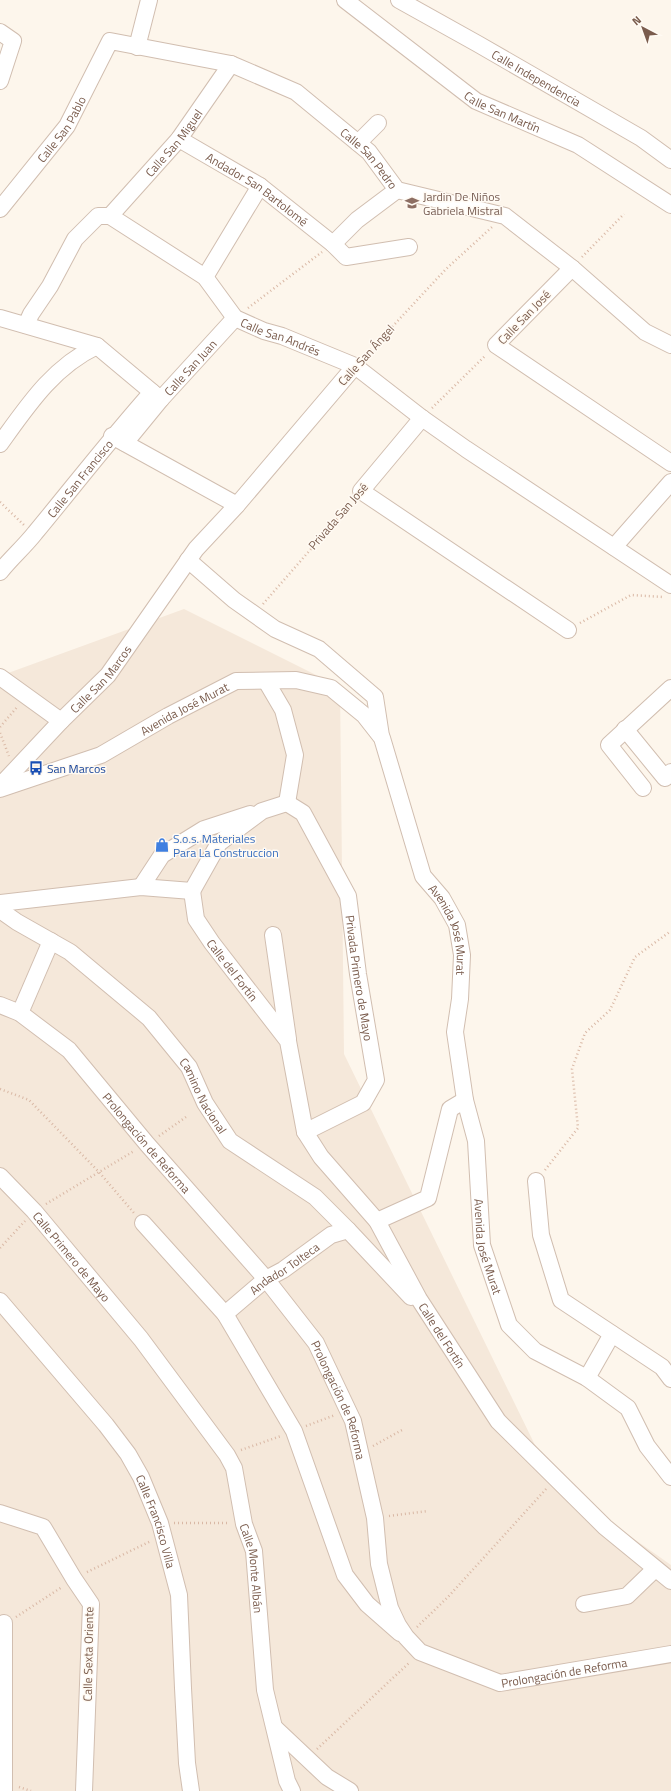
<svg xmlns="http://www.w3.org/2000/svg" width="671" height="1791" font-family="'Titillium Web',sans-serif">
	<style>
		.residential { fill: #f5e8da }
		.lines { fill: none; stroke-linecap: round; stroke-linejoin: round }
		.minor-casing { stroke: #d1beb0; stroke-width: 18 }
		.path { stroke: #d9b8a5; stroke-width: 2.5; stroke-dasharray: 1 3; stroke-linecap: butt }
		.minor { stroke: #fff; stroke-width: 16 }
		.labels { text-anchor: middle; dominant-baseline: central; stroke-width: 3; stroke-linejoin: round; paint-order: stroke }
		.street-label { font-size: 12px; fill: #7a5c4d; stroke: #fffaf3 }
		.education-label { font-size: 12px; fill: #785e54; stroke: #fffaf3; text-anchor: start }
		.transit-label { font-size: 12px; fill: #164399; stroke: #fffaf3; text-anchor: start }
		.shop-label { font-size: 12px; fill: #366cbe; stroke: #fffaf3; text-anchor: start }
	</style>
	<rect width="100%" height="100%" fill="#fdf6ec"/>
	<path class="residential" d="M 184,609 L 340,687 L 344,1054 L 553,1482 L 671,1565 L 671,1791 L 0,1791 L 0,676 Z"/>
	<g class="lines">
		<defs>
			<g id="minor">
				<path id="s1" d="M 345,0 L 476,101 L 578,145 L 671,205"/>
				<path id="s2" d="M 399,0 L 478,44 L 641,138 L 671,160"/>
				<path d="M 0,32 L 13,41 L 0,81"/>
				<path d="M 137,47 L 149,0"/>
				<path id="s3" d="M 179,139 L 260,186 L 333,244 L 346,257 L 409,247"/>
				<path d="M 358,143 L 378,123"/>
				<path id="s4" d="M 0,209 L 67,126 L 110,41 L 231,64 L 296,92 L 369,152 L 397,190 L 505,216 L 572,268 L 645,332 L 671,345"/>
				<path id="s5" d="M 110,216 L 205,277 L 235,318 L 264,331 L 282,336 L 355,366 L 422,418 L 466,449 L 671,585"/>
				<path id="s6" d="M 110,216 L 179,139 L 231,64"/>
				<path d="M 333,244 L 357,220 L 397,190"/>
				<path d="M 572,268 L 496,345 L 671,463"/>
				<path d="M 205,277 L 260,186"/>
				<path d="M 0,318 L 97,346 L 152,392"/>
				<path d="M 26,325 L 31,314 L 50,286 L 75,239 L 98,216 L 110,216"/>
				<path d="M 422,418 L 361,491 L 568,630"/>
				<path d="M 112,436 L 237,505"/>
				<path d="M 125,443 L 161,399"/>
				<path d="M 0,444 C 28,405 53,367 97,346"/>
				<path d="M 614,547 L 671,482"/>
				<path d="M 188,560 L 234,600 L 275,629 L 319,649 L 375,697 L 381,736"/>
				<path id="s7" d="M 0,572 C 11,558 24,547 35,533 C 74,486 111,438 152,392 L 161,399 L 235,318"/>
				<path d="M 0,677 L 61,721"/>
				<path d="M 266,681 L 283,710 L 295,755 L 287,803"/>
				<path d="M 625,729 L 665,778 L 671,772"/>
				<path id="s8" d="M 0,786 L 61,721 L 108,675 L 196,549 L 237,505 L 355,366"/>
				<path d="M 643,788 L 609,745 L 671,688"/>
				<path id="s9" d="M 0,789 L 101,755 L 168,716 L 236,681 L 296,680 L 331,688 L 364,715 L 382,738 L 423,876 L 442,898 L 457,925 L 462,955 L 460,999 L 455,1032 L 465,1100 L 476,1141 L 482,1245 L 509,1325 L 535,1351 L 587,1378 L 628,1408 L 647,1446 L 671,1477"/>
				<path id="s10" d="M 287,803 L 303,813 L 348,896 L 358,974 L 376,1080 L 363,1103 L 305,1132"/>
				<path d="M 141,887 L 162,855 L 204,829 L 250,814"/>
				<path id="s11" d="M 192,891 L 196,919 L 212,943 L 288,1041 L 305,1132 L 321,1157 L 377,1221 L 419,1299 L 498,1421 L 605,1527 L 671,1581"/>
				<path d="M 0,903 L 141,887 L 192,891 L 219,843 L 262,811 L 287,803"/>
				<path id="s12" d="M 0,910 L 17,922 L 70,952 L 149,1018 L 189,1067 L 205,1103 L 230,1141 L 315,1197 L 348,1230 L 411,1297"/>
				<path d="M 273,935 L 288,1039"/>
				<path id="s13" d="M 0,1005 L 20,1013 L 69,1050 L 147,1144 L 266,1279 L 316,1343 L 353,1421 L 375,1518 L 379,1564 L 390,1608 L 398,1625 L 406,1637 L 420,1652 L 500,1683 L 671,1654"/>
				<path d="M 20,1013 L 51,941"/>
				<path id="s14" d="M 0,1176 L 34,1211 L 141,1339 L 227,1455 L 234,1468 L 244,1524 L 254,1551 L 265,1690 L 287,1781 L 292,1791"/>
				<path d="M 536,1181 L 541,1235 L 561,1300 L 662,1367 L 671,1379"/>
				<path d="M 377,1221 L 428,1198 L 450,1109 L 465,1100"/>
				<path d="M 143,1223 L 225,1314 L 294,1431 L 345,1575 L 367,1604 L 400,1633"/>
				<path id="s15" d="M 0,1301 L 106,1425 L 128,1454 L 141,1477 L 160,1523 L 179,1595 L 183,1688 L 187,1763 L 191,1791"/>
				<path id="s16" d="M 225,1314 L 266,1279 L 283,1270 L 331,1235 L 348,1230"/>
				<path d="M 587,1378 L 612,1334"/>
				<path d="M 0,1513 L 43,1527 L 74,1579 L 91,1604 L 84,1791"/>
				<path d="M 584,1604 L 627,1596 L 655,1569"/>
				<path d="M 4,1623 L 4,1791"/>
				<path d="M 275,1728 L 327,1777 L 350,1791"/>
			</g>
		</defs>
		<use href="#minor" class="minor-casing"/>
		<path class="path" d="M 582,257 L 624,214
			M 248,308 L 322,252
			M 365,356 L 446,269 L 492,227
			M 432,408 L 486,355
			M 0,502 L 24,525
			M 263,604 L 352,502
			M 580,623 L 631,595 L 663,597
			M 0,727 L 18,706
			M 0,733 L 9,756
			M 0,1089 L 29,1100 L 99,1172 L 134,1213
			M 159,1136 L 186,1117
			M 545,1170 L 578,1128 L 572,1069 L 585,1033 L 610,1010 L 635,957 L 671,931
			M 46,1204 L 134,1151
			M 0,1248 L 25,1221
			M 306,1426 L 335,1415
			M 373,1446 L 402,1430
			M 241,1450 L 281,1436
			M 389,1516 L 428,1511
			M 174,1523 L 229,1523
			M 87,1572 L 151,1541
			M 16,1617 L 62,1587
			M 417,1627 L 448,1597 L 547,1488
			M 317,1749 L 410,1662
			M 19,1787 L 31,1791"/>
		<use href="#minor" class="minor"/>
	</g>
	<defs>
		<symbol id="school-bare" viewBox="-9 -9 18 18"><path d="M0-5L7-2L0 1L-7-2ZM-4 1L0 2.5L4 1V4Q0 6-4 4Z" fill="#8d6e63" stroke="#fffaf3" stroke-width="2.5" paint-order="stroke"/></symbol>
		<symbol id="bus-bare" viewBox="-9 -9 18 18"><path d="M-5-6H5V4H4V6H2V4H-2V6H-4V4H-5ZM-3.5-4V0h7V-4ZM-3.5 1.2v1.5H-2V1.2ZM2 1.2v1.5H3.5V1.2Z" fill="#1a4fb4" stroke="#fffaf3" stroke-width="2.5" paint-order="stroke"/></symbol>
		<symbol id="shop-bare" viewBox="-9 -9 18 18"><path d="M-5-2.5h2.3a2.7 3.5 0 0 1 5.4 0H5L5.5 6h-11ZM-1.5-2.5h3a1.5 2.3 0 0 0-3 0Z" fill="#3f7fe0" stroke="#fffaf3" stroke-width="2.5" paint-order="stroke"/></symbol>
	</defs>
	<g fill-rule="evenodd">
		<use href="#school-bare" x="402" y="193" width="20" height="20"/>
		<use href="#bus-bare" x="26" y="758" width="20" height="20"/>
		<use href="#shop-bare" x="152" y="835" width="20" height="20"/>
	</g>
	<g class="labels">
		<g class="street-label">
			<text stroke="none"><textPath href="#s2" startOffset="158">Calle Independencia</textPath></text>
			<text stroke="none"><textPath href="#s1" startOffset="194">Calle San Martín</textPath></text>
			<text stroke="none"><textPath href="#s4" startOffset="101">Calle San Pablo</textPath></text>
			<text stroke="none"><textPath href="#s6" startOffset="97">Calle San Miguel</textPath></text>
			<text stroke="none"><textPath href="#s4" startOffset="495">Calle San Pedro</textPath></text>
			<text stroke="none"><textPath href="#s3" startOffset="93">Andador San Bartolomé</textPath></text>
			<text transform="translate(524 317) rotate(-46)">Calle San José</text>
			<text stroke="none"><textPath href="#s5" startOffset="213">Calle San Andrés</textPath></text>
			<text transform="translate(366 355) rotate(-48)">Calle San Ángel</text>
			<text stroke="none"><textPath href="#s7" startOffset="290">Calle San Juan</textPath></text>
			<text stroke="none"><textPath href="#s7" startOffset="123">Calle San Francisco</textPath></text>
			<text transform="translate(338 516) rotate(-49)">Privada San José</text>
			<text stroke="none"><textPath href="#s8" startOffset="147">Calle San Marcos</textPath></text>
			<text stroke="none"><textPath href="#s9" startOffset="202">Avenida José Murat</textPath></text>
			<text stroke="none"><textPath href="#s9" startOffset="634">Avenida José Murat</textPath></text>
			<text stroke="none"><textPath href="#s11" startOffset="91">Calle del Fortín</textPath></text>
			<text stroke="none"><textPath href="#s10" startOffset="196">Privada Primero de Mayo</textPath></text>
			<text stroke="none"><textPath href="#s12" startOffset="280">Camino Nacional</textPath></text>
			<text stroke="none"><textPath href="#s13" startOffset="204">Prolongación de Reforma</textPath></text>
			<text stroke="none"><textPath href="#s9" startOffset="958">Avenida José Murat</textPath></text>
			<text stroke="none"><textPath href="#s14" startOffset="108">Calle Primero de Mayo</textPath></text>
			<text stroke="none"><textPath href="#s16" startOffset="75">Andador Tolteca</textPath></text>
			<text stroke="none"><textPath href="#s11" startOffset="520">Calle del Fortín</textPath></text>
			<text stroke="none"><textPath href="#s13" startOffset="528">Prolongación de Reforma</textPath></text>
			<text stroke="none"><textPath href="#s15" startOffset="273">Calle Francisco Villa</textPath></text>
			<text stroke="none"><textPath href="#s14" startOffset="477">Calle Monte Albán</textPath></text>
			<text transform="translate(88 1654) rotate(-89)">Calle Sexta Oriente</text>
			<text stroke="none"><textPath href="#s13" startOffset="948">Prolongación de Reforma</textPath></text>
		</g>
		<g class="education-label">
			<text x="423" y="196">Jardin De Niños<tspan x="423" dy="14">Gabriela Mistral</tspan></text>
		</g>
		<g class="transit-label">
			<text x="47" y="768">San Marcos</text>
		</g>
		<g class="shop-label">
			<text x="173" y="838">S.o.s. Materiales<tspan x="173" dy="14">Para La Construccion</tspan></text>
		</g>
	</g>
	<g transform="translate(643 28) rotate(319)" stroke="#fffaf3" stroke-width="3" paint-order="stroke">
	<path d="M0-3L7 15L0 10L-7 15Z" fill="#7a5c4d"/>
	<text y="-6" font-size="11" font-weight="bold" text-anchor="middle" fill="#7a5c4d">N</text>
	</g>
</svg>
